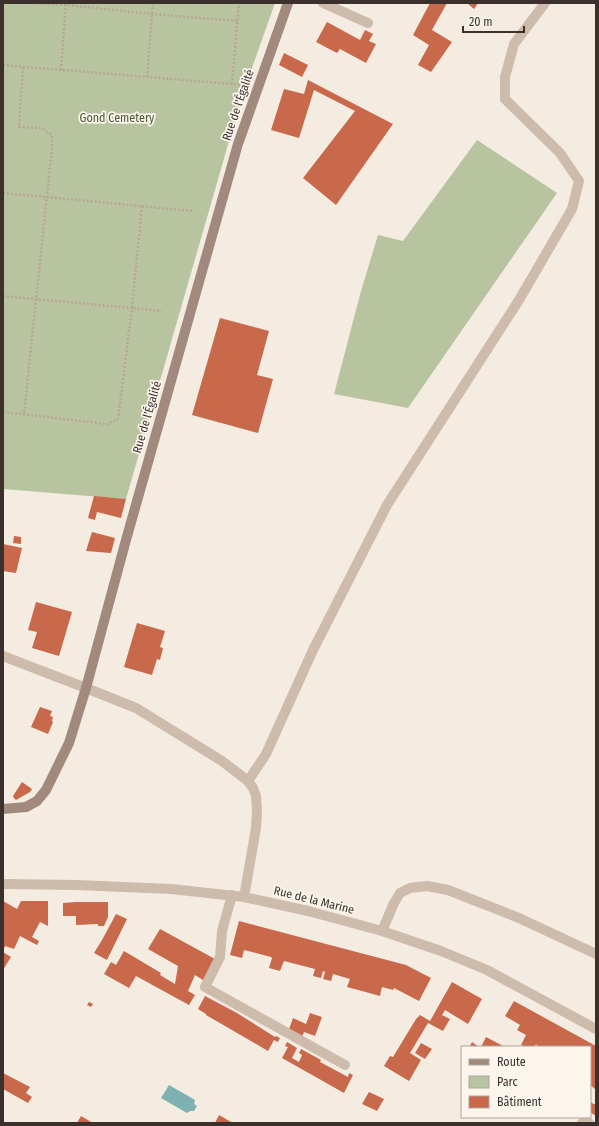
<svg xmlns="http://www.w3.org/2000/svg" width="599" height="1126" font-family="'Fira Sans Condensed',sans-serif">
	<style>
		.green { fill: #b8c4a0 }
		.water { fill: #7fb0b2 }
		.building { fill: #c8694b }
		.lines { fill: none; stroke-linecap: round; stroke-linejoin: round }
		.path { stroke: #b9a596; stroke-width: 2.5; stroke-dasharray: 2 2; stroke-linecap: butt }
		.lane { stroke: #cdbbac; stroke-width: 10 }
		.street { stroke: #cdbbac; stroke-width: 10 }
		.secondary { stroke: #a18a7d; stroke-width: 10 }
		.labels { text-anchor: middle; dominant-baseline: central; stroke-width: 3.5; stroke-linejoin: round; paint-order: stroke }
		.street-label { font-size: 12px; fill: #3b302b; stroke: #fbf5ee }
		.park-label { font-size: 12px; fill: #4a5a2e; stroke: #fbf5ee }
	</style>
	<rect width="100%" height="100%" fill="#f4ebe1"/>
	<path class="green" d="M 3,3 L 275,3 L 242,96 L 126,499 L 3,489 Z
		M 477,140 L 557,193 L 408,408 L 334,394 L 361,291 L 378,235 L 403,241 Z"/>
	<path class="water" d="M 169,1085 L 195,1100 L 194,1104 L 197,1106 L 194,1111 L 190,1111 L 187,1113 L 161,1098 Z"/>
	<path class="building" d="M 430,3 L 447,3 L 432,30 L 452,42 L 431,72 L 418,65 L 429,45 L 413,35 Z
		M 467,3 L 478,3 L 474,9 Z
		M 327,22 L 360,40 L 365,30 L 373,34 L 369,41 L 376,44 L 366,63 L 340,49 L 337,53 L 316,42 Z
		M 284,53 L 308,65 L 302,77 L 279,65 Z
		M 308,80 L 393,124 L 336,205 L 303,178 L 355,111 L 314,90 L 299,138 L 271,130 L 284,89 L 304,94 Z
		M 220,318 L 269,331 L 257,375 L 273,379 L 258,433 L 192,415 Z
		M 94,496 L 126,499 L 121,518 L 97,512 L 95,520 L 88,518 Z
		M 92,532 L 115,538 L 111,553 L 86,551 Z
		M 14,536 L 21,537 L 21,544 L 13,543 Z
		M 3,544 L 22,548 L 16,573 L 3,571 Z
		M 36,602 L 72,612 L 59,656 L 32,648 L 37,632 L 28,630 Z
		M 137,623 L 165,631 L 160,647 L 163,648 L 160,660 L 157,659 L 152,675 L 124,667 Z
		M 40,707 L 52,711 L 50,716 L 53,717 L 52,721 L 53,722 L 48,734 L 31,727 Z
		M 22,782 L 32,789 L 30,792 L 16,800 L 14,798 L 13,796 Z
		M 3,901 L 17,909 L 21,901 L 48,901 L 48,926 L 40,922 L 32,937 L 39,941 L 37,945 L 20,936 L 14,949 L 5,946 L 3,951 Z
		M 76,902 L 108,902 L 108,917 L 104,926 L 98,926 L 98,924 L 76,925 L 76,916 L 63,916 L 63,903 Z
		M 116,914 L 127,919 L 107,960 L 94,953 L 102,940 Z
		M 239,921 L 406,965 L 431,978 L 419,1001 L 394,988 L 393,990 L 382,987 L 380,996 L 362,991 L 347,987 L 350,979 L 333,974 L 331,981 L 323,979 L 325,972 L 323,971 L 321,978 L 313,976 L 315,969 L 284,961 L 280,971 L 269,968 L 272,958 L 271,957 L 244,950 L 242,958 L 230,955 Z
		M 160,929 L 215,959 L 203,980 L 195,975 L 188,991 L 195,995 L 189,1005 L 136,976 L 129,988 L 104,974 L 111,962 L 116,965 L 124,951 L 161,973 L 160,975 L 175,984 L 178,966 L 148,949 Z
		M 3,952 L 11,957 L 3,970 Z
		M 452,982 L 482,999 L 468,1024 L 445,1010 L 442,1015 L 450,1019 L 443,1031 L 428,1023 L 410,1053 L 421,1060 L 409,1081 L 384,1066 L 390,1056 L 393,1057 L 416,1019 L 420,1015 L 430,1021 Z
		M 205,996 L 237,1013 L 275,1037 L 276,1036 L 280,1038 L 278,1042 L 274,1040 L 268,1051 L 206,1015 L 206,1014 L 198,1009 Z
		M 514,1001 L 596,1046 L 595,1089 L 590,1085 L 590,1047 L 540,1047 L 536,1045 L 537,1043 L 534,1047 L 525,1047 L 521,1045 L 526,1035 L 517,1030 L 520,1025 L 505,1016 Z
		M 89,1002 L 93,1004 L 91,1007 L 87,1005 Z
		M 310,1013 L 322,1017 L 315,1036 L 304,1032 L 301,1039 L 288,1032 L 293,1018 L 306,1024 Z
		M 486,1037 L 505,1047 L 481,1047 Z
		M 287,1042 L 297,1048 L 292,1058 L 299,1062 L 302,1055 L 299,1053 L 301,1049 L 321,1060 L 320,1062 L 348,1077 L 349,1073 L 353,1075 L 344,1093 L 282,1058 L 288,1047 L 285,1046 Z
		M 472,1042 L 479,1047 L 472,1047 L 470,1046 Z
		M 421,1043 L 432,1049 L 425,1059 L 415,1053 Z
		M 3,1073 L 30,1087 L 26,1093 L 32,1097 L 28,1103 L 3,1089 Z
		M 369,1092 L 384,1099 L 377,1111 L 362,1104 Z
		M 590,1102 L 596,1105 L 596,1116 L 590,1112 Z
		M 219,1115 L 233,1123 L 215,1123 Z
		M 81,1116 L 93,1123 L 77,1123 Z"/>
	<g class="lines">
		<path class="path" d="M 36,3 L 66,5 L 152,14 L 237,21
			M 3,65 L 244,85
			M 23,67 L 19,127 L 41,128 L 52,135 L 52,148 L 24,414
			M 61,70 L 66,3
			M 147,77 L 153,3
			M 232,84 L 239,3
			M 3,193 L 194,211
			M 142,206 L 132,308 L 162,311
			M 3,296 L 132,308 L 118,419 L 107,424 L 3,412"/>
		<path class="lane" d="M 323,3 L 368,23
			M 3,656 L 86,688
			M 248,781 L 266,754 L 313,650 L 387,505 L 519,300 L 572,209 L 579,181 L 560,153 L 505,99 L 505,77 L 514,44 L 545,3
			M 232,895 L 222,931 L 220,957 L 205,987 L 345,1065
			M 382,931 L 394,903 L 400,893 L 410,888 L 427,886 L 448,890 L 519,918 L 596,954
			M 582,1123 L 585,1122 L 589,1123"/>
		<path class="street" d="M 86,688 L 136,708 L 222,761 L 248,781 L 253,788 L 256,796 L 257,811 L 256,828 L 244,897
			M 3,884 L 76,885 L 171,889 L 244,897 L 308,911 L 382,931 L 441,951 L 487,970 L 596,1029"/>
		<path class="secondary" d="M 3,809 L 26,807 L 37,801 L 46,790 L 69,743 L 86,688 L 126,540 L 238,144 L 288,3"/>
	</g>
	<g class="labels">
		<g class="street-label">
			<text transform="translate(238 105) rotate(-71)">Rue de l'Égalité</text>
			<text transform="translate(147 417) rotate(-74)">Rue de l'Égalité</text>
			<text transform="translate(314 900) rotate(14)">Rue de la Marine</text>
		</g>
		<g class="park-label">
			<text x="117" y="118">Gond Cemetery</text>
		</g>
	</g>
	<rect width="599" height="1126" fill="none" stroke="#3b302b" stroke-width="8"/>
	<rect x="461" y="1046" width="130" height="72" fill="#fbf5ee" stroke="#aea6a0"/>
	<rect x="469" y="1059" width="20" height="6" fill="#a18a7d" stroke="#aea6a0"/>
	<text x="497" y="1066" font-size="12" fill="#3b302b">Route</text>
	<rect x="469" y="1076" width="20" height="12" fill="#b8c4a0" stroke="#aea6a0"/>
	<text x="497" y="1086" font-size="12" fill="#3b302b">Parc</text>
	<rect x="469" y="1096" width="20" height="12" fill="#c8694b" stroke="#aea6a0"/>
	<text x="497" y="1106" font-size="12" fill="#3b302b">Bâtiment</text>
	<path d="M463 26v6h61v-6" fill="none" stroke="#3b302b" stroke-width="2"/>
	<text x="469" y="26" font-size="12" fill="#3b302b" stroke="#fbf5ee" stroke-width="3" paint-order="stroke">20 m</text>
</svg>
